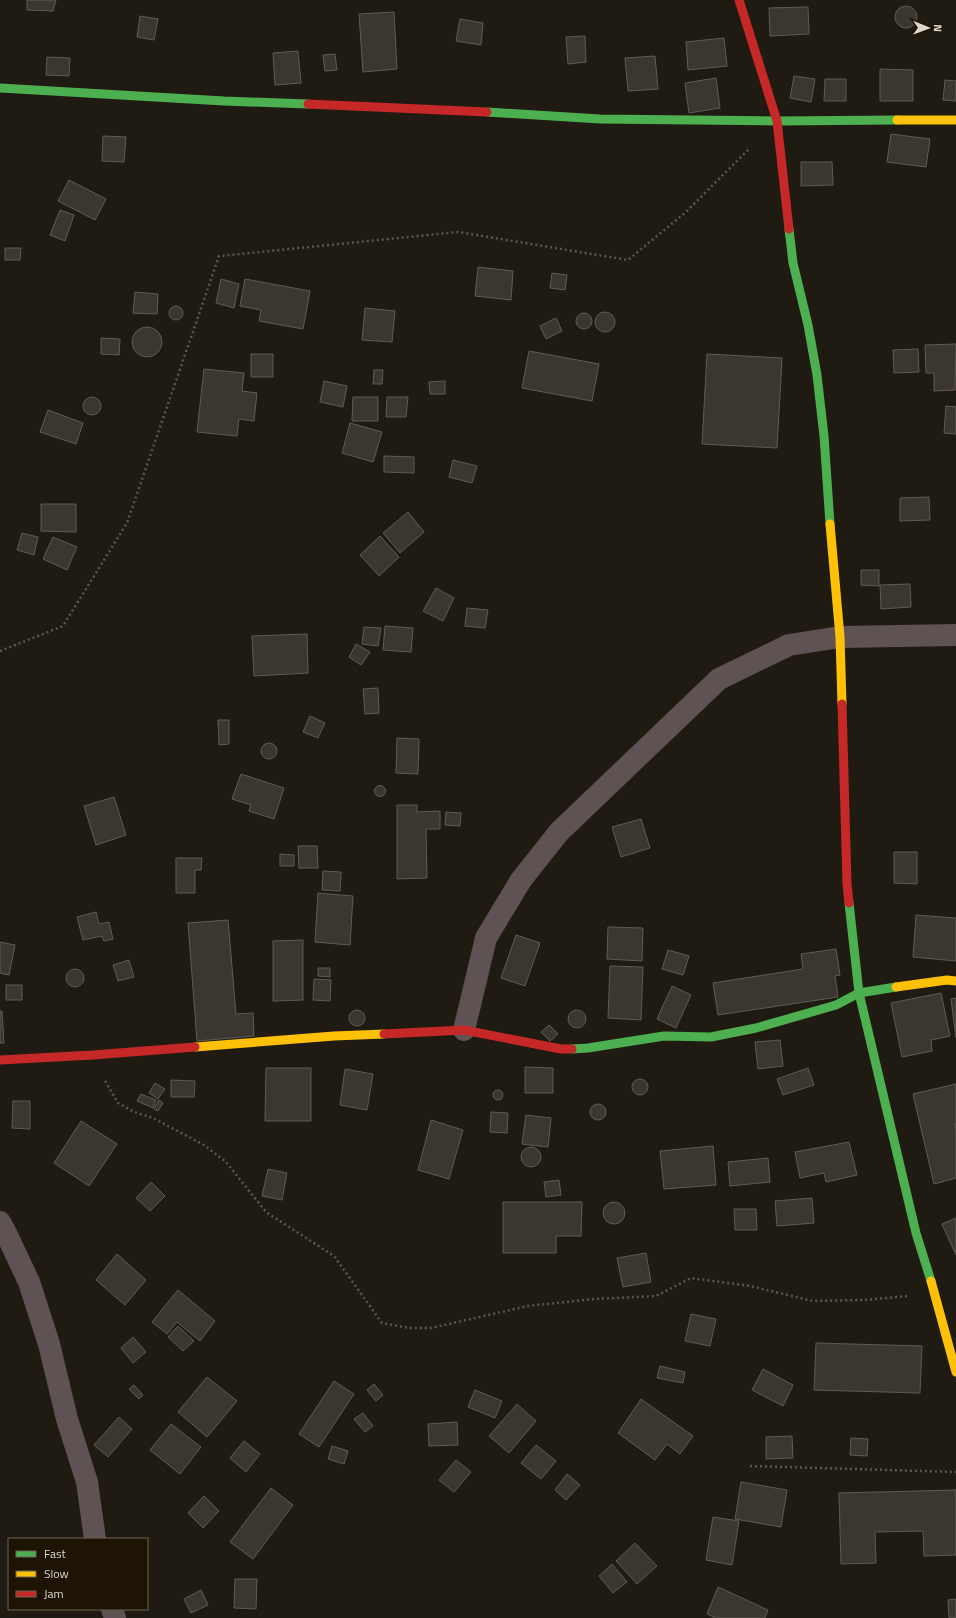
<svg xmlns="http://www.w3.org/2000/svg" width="956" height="1618" font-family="'Titillium Web',sans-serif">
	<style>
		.building { fill: #3b362f; stroke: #615b54 }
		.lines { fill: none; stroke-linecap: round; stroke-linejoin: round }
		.path { stroke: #5c5553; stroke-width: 2.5; stroke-dasharray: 2 3; stroke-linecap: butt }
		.street { stroke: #5e5253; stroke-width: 22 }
		.fast { stroke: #4caf50; stroke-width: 9 }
		.slow { stroke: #ffc107; stroke-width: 9 }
		.jam { stroke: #c62828; stroke-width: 9 }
	</style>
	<rect width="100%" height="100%" fill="#201b12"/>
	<path class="building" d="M 27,0 L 56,0 L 53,11 L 27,10 Z
		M895 17a11 11 0 1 1 22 0a11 11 0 1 1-22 0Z
		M 808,7 L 809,34 L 770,36 L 769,8 Z
		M 394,12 L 397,69 L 363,72 L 359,14 Z
		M 140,16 L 158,19 L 154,40 L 137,37 Z
		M 460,19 L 483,23 L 481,45 L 456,41 Z
		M 585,36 L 586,62 L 568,64 L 566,37 Z
		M 724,38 L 727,66 L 688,70 L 686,42 Z
		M 298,51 L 301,83 L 275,85 L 273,53 Z
		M 335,54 L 337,70 L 325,71 L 323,55 Z
		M 655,56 L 658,89 L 628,91 L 625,58 Z
		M 47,57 L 70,58 L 69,76 L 46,75 Z
		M 880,69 L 913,70 L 913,101 L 880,101 Z
		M 794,76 L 815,79 L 811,102 L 790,98 Z
		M 716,78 L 720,108 L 689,113 L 685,83 Z
		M 825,79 L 846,79 L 846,101 L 824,101 Z
		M 945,80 L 956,81 L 956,101 L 943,100 Z
		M 891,134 L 930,139 L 926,167 L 887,162 Z
		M 103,136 L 126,137 L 124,162 L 102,161 Z
		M 801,162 L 832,162 L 833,185 L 801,186 Z
		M 69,180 L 106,199 L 95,220 L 58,201 Z
		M 60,210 L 74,215 L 65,241 L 50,235 Z
		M 5,248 L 21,248 L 20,260 L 5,260 Z
		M 478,267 L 513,271 L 511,300 L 475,296 Z
		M 552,273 L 567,275 L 565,290 L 550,288 Z
		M 221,279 L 239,284 L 234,308 L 216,303 Z
		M 245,279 L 310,291 L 303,329 L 259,321 L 261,310 L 240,306 Z
		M 135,292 L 158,294 L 157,314 L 133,313 Z
		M169 313a7 7 0 1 1 14 0a7 7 0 1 1-14 0Z
		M 365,308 L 395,311 L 392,342 L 362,340 Z
		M595 322a10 10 0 1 1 20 0a10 10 0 1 1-20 0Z
		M576 321a8 8 0 1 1 16 0a8 8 0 1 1-16 0Z
		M 556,318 L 562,331 L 546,339 L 540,326 Z
		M132 342a15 15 0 1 1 30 0a15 15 0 1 1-30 0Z
		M 101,338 L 120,339 L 119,355 L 101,354 Z
		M 956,344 L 955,390 L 934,391 L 934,373 L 926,373 L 925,345 Z
		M 918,349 L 919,372 L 894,373 L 893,350 Z
		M 529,351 L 599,364 L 592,401 L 522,388 Z
		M 251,354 L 273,354 L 273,377 L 251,377 Z
		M 707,354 L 782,358 L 777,448 L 702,444 Z
		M 204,369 L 244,373 L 242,391 L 257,393 L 254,421 L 239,419 L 237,436 L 197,432 Z
		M 374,370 L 383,370 L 382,384 L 373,384 Z
		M 324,381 L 347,386 L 343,407 L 320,402 Z
		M 445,381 L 445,394 L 430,394 L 429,382 Z
		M 353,397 L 378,397 L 378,421 L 352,421 Z
		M 387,397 L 408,397 L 406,417 L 386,417 Z
		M83 406a9 9 0 1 1 18 0a9 9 0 1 1-18 0Z
		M 946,406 L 956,407 L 956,434 L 944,433 Z
		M 48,410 L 83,423 L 76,444 L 40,432 Z
		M 350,423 L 382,432 L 373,462 L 342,453 Z
		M 384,456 L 414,457 L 414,473 L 384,472 Z
		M 453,460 L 477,466 L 472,483 L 449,477 Z
		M 929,497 L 930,520 L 900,521 L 900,498 Z
		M 41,504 L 76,504 L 76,532 L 41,531 Z
		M 408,512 L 424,532 L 400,553 L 383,533 Z
		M 22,533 L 38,537 L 34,555 L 17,550 Z
		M 380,536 L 399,557 L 379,576 L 360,555 Z
		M 53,537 L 77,547 L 67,570 L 43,559 Z
		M 861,570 L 879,570 L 879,586 L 861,585 Z
		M 910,584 L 911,607 L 881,609 L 880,585 Z
		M 436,588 L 454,598 L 443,621 L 423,611 Z
		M 467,608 L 488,610 L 485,628 L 465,626 Z
		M 385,626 L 413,628 L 411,652 L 383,650 Z
		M 364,627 L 381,628 L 378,646 L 362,644 Z
		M 307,634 L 308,673 L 254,676 L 252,636 Z
		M 356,644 L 370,652 L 361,665 L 349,657 Z
		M 378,688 L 379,713 L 365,714 L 363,689 Z
		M 310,716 L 325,723 L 318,738 L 303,732 Z
		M 218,720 L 229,720 L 229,744 L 219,745 Z
		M 397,738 L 419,739 L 418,774 L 396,773 Z
		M261 751a8 8 0 1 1 16 0a8 8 0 1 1-16 0Z
		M 241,774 L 284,788 L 274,819 L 249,811 L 251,805 L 232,799 Z
		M374.5 791a5.5 5.5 0 1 1 11 0a5.5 5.5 0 1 1-11 0Z
		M 114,797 L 126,835 L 96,845 L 84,806 Z
		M 397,805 L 417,805 L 417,812 L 440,811 L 440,829 L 426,829 L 427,878 L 397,879 Z
		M 446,812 L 461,813 L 460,826 L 445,825 Z
		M 641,819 L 650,848 L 621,857 L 612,827 Z
		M 298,846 L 317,846 L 318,868 L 299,868 Z
		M 894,852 L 917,852 L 917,884 L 894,883 Z
		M 280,854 L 294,855 L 294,866 L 280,866 Z
		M 176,858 L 202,858 L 201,870 L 195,870 L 195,893 L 176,893 Z
		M 323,871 L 341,872 L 340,891 L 322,890 Z
		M 318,893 L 353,896 L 350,945 L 315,942 Z
		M 96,912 L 99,924 L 109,922 L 113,939 L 104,941 L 102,936 L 83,940 L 77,917 Z
		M 916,915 L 956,918 L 956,961 L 913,957 Z
		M 228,920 L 236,1014 L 253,1013 L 254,1036 L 197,1041 L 188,923 Z
		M 608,927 L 643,928 L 642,961 L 607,959 Z
		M 516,935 L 540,943 L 525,986 L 501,978 Z
		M 303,940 L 303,1000 L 273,1001 L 273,941 Z
		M 0,942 L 15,945 L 9,975 L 0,973 Z
		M 836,949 L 840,975 L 835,976 L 838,997 L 718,1015 L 713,983 L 803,969 L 801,954 Z
		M 668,950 L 689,956 L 683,975 L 662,969 Z
		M 129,960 L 134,977 L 118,981 L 113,965 Z
		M 610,966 L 643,967 L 641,1020 L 608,1018 Z
		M 318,968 L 330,968 L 330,977 L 318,976 Z
		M66 978a9 9 0 1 1 18 0a9 9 0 1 1-18 0Z
		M 314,979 L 331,980 L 330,1001 L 313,1000 Z
		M 6,985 L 22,985 L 22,1000 L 6,1000 Z
		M 672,986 L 691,995 L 676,1028 L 657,1019 Z
		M 941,993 L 950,1036 L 931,1040 L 932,1051 L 902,1057 L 891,1003 Z
		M 956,998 L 956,1038 L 951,999 Z
		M568 1019a9 9 0 1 1 18 0a9 9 0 1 1-18 0Z
		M349 1018a8 8 0 1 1 16 0a8 8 0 1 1-16 0Z
		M 0,1011 L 2,1011 L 4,1043 L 0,1043 Z
		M 549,1025 L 558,1034 L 550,1041 L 541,1032 Z
		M 780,1040 L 783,1066 L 758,1069 L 755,1042 Z
		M 525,1067 L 553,1068 L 553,1093 L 525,1093 Z
		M 266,1068 L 311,1068 L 311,1121 L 265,1121 Z
		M 808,1068 L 814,1085 L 783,1095 L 777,1079 Z
		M 345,1069 L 373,1074 L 367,1110 L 340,1105 Z
		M632 1087a8 8 0 1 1 16 0a8 8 0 1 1-16 0Z
		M 171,1080 L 195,1081 L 194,1097 L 171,1097 Z
		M 155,1083 L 165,1089 L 158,1099 L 149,1093 Z
		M 956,1084 L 956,1124 L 955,1124 L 956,1131 L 956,1178 L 934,1184 L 913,1094 Z
		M493 1095a5 5 0 1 1 10 0a5 5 0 1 1-10 0Z
		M 141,1094 L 156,1100 L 153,1108 L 137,1101 Z
		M 159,1100 L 163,1103 L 158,1111 L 154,1109 Z
		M 13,1101 L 30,1101 L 30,1129 L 12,1128 Z
		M590 1112a8 8 0 1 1 16 0a8 8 0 1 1-16 0Z
		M 491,1112 L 508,1113 L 507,1133 L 490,1132 Z
		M 526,1115 L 551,1118 L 548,1147 L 522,1144 Z
		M 431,1120 L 463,1130 L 449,1179 L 418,1170 Z
		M 81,1121 L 117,1144 L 89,1186 L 54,1163 Z
		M 849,1142 L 857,1175 L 826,1182 L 824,1173 L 800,1178 L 795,1152 Z
		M 713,1146 L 716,1185 L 664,1189 L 660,1151 Z
		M521 1157a10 10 0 1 1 20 0a10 10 0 1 1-20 0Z
		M 768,1158 L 770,1182 L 730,1186 L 728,1162 Z
		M 268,1169 L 287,1173 L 282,1200 L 262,1196 Z
		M 559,1180 L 561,1195 L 546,1197 L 544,1182 Z
		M 151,1182 L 165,1196 L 150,1211 L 136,1198 Z
		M 812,1198 L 814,1223 L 777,1226 L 775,1201 Z
		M603 1213a11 11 0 1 1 22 0a11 11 0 1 1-22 0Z
		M 503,1202 L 582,1202 L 581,1236 L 556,1236 L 556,1253 L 503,1253 Z
		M 734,1209 L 756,1209 L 757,1230 L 735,1230 Z
		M 956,1218 L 956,1255 L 942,1224 Z
		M 646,1253 L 651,1282 L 623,1287 L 617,1258 Z
		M 117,1254 L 146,1280 L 125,1305 L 96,1280 Z
		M 178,1290 L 215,1321 L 200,1341 L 177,1322 L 167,1334 L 152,1322 Z
		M 691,1314 L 716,1319 L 710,1346 L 685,1341 Z
		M 178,1326 L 194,1341 L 183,1351 L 168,1337 Z
		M 133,1337 L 146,1352 L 133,1363 L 121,1348 Z
		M 816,1343 L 922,1346 L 920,1393 L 814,1390 Z
		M 660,1366 L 685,1372 L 683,1383 L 657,1378 Z
		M 763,1369 L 793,1385 L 783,1406 L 752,1390 Z
		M 207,1377 L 237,1401 L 207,1437 L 178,1412 Z
		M 334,1381 L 354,1394 L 319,1447 L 299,1434 Z
		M 374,1384 L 383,1395 L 376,1401 L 367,1390 Z
		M 134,1385 L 143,1395 L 139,1399 L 129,1389 Z
		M 475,1390 L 502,1401 L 495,1418 L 468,1407 Z
		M 641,1399 L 693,1436 L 680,1454 L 667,1444 L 655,1460 L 618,1433 Z
		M 517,1404 L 536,1421 L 509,1453 L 489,1436 Z
		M 363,1413 L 373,1426 L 365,1432 L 354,1419 Z
		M 119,1417 L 132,1429 L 108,1457 L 94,1445 Z
		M 457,1422 L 458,1445 L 429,1446 L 428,1424 Z
		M 171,1424 L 201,1447 L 180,1474 L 150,1450 Z
		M 792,1436 L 793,1458 L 766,1459 L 766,1437 Z
		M 851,1438 L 868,1439 L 867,1456 L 850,1455 Z
		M 244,1441 L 260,1454 L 246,1472 L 230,1458 Z
		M 536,1445 L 556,1461 L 541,1479 L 521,1463 Z
		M 332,1446 L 348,1451 L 344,1464 L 328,1459 Z
		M 456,1460 L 471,1472 L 454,1492 L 439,1480 Z
		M 567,1474 L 580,1485 L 566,1500 L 555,1490 Z
		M 741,1482 L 787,1490 L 781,1527 L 735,1519 Z
		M 271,1488 L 293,1505 L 253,1559 L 230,1542 Z
		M 956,1490 L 956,1555 L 924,1556 L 923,1531 L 875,1532 L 876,1563 L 841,1564 L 839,1493 Z
		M 204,1496 L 219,1511 L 203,1528 L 188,1513 Z
		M 713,1517 L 739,1521 L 732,1565 L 706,1560 Z
		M 635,1543 L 657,1566 L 637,1584 L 616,1561 Z
		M 612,1564 L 627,1582 L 613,1593 L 599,1576 Z
		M 235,1579 L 257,1579 L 256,1609 L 234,1608 Z
		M 718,1587 L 768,1610 L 765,1618 L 716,1618 L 707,1614 Z
		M 201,1590 L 208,1605 L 191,1613 L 184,1599 Z
		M 956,1599 L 956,1618 L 949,1618 L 948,1600 Z"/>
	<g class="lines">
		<path class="path" d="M 0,651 L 63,626 L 127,523 L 219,256 L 458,232 L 628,260 L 686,212 L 750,148
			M 105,1081 L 118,1103 L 134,1112 L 153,1118 L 204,1145 L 226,1162 L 266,1212 L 334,1256 L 382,1323 L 409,1328 L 431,1328 L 528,1306 L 594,1299 L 656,1296 L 691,1278 L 750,1286 L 813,1301 L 864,1300 L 908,1296
			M 750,1466 L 956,1472"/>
		<path class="street" d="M 464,1030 L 486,938 L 521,880 L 559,832 L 719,679 L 789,645 L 840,637 L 956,635
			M 0,1222 L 5,1231 L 29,1282 L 49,1344 L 67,1419 L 87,1482 L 95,1539
			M 112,1609 L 115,1618"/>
		<path class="fast" d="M 0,88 L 224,101 L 308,104
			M 487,112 L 600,119 L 777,121 L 897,120
			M 789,229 L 793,263 L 808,325 L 817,375 L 824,436 L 830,524
			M 849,903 L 859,993 L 916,1233 L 931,1281
			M 572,1049 L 588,1048 L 664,1036 L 711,1037 L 756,1028 L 836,1005 L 859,993 L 896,987"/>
		<path class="slow" d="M 897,120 L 956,120
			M 830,524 L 840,637 L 842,704
			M 896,987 L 947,980 L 956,981
			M 195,1047 L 334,1036 L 384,1034
			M 931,1281 L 956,1372"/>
		<path class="jam" d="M 739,0 L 777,121 L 789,229
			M 308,104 L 487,112
			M 842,704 L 847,884 L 849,903
			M 384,1034 L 464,1030 L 561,1049 L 572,1049
			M 0,1060 L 93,1055 L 195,1047"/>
	</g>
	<rect x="8" y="1538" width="140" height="72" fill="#1d1404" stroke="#6a6254"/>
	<rect x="16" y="1551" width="20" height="6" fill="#4caf50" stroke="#6a6254"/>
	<text x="44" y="1558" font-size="12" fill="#ddd7cc">Fast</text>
	<rect x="16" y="1571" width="20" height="6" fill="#ffc107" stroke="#6a6254"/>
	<text x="44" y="1578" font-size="12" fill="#ddd7cc">Slow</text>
	<rect x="16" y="1591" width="20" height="6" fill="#c62828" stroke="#6a6254"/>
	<text x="44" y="1598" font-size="12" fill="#ddd7cc">Jam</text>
	<g transform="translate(928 28) rotate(91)" stroke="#1d1404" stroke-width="3" paint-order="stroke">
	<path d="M0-3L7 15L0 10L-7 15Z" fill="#ddd7cc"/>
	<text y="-6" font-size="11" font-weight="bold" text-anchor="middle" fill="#ddd7cc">N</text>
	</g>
</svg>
